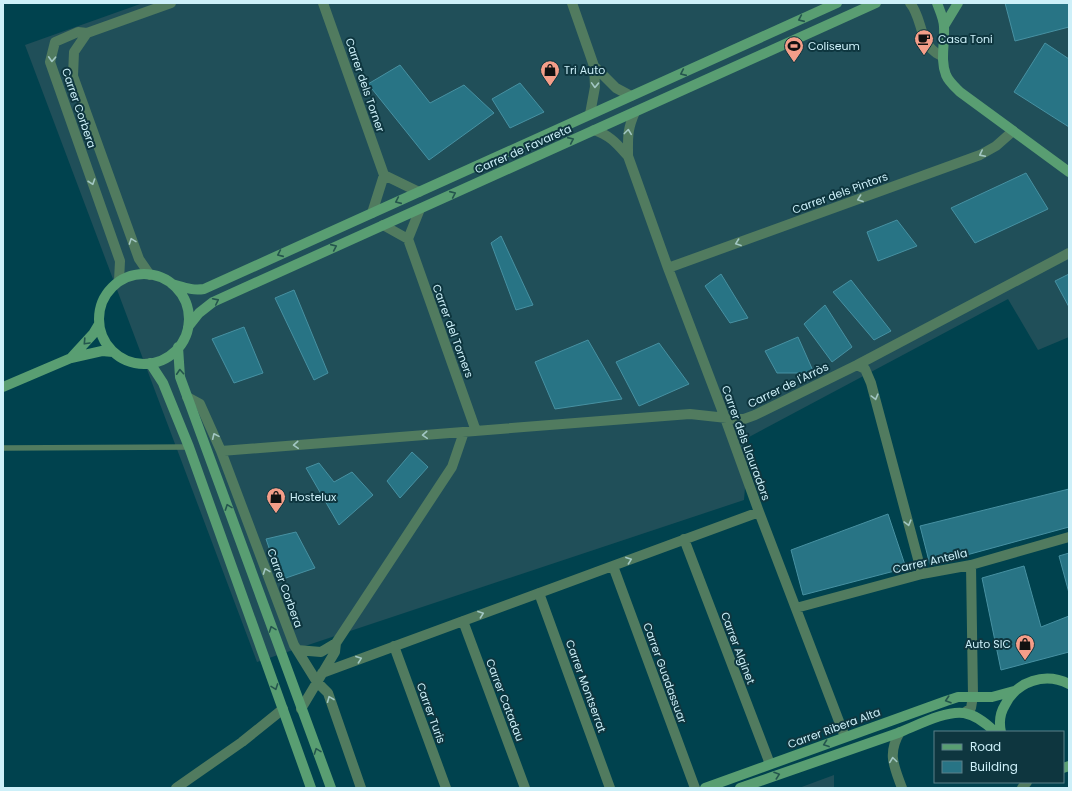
<svg xmlns="http://www.w3.org/2000/svg" width="1072" height="791" font-family="Poppins,sans-serif">
	<style>
		.built { fill: #204f59 }
		.building { fill: #287485; stroke: #4791a2 }
		.lines { fill: none; stroke-linecap: round; stroke-linejoin: round }
		.lane { stroke: #517b5f; stroke-width: 5.5 }
		.street { stroke: #517b5f; stroke-width: 10 }
		.secondary { stroke: #599e72; stroke-width: 10 }
		.oneway { stroke: #24554e }
		.oneway2 { stroke: #a2c7c3 }
		.labels { text-anchor: middle; dominant-baseline: central; stroke-width: 4; stroke-linejoin: round; paint-order: stroke }
		.poi-label { font-size: 11px; fill: #cdf0f9; stroke: #0e363f; text-anchor: start }
		.street-label { font-size: 11px; fill: #cdf0f9; stroke: #0e363f }
	</style>
	<rect width="100%" height="100%" fill="#00424e"/>
	<path class="built" d="M 143,3 L 1069,3 L 1069,337 L 1038,350 L 1008,299 L 749,437 L 744,500 L 257,662 L 25,45 Z
		M 834,775 L 834,788 L 799,788 Z"/>
	<path class="building" d="M 1005,3 L 1069,3 L 1069,27 L 1015,41 Z
		M 1045,43 L 1069,59 L 1069,127 L 1014,92 Z
		M 400,65 L 430,103 L 464,85 L 494,113 L 429,160 L 368,84 Z
		M 520,83 L 544,112 L 510,128 L 492,99 Z
		M 1026,173 L 1048,209 L 975,243 L 951,208 Z
		M 897,220 L 917,246 L 878,261 L 867,232 Z
		M 501,236 L 533,305 L 516,310 L 491,243 Z
		M 721,274 L 748,318 L 730,323 L 705,286 Z
		M 1069,274 L 1069,307 L 1055,281 Z
		M 851,280 L 891,331 L 874,340 L 833,292 Z
		M 294,290 L 328,373 L 314,380 L 275,298 Z
		M 825,305 L 852,347 L 832,362 L 804,324 Z
		M 244,327 L 263,373 L 234,383 L 212,339 Z
		M 798,337 L 814,373 L 777,373 L 765,351 Z
		M 588,340 L 622,399 L 555,409 L 535,362 Z
		M 659,343 L 689,384 L 639,406 L 616,362 Z
		M 412,452 L 428,467 L 400,498 L 387,481 Z
		M 319,463 L 334,482 L 352,472 L 373,495 L 339,525 L 306,468 Z
		M 1069,489 L 1069,527 L 930,565 L 920,526 Z
		M 888,514 L 906,568 L 803,595 L 791,550 Z
		M 296,532 L 315,568 L 280,580 L 266,539 Z
		M 1069,553 L 1069,593 L 1059,556 Z
		M 1024,566 L 1041,627 L 1069,616 L 1069,652 L 1001,670 L 982,578 Z"/>
	<g class="lines">
		<path class="lane" d="M 3,448 L 189,447"/>
		<path class="street" d="M 323,3 L 384,175
			M 572,3 L 594,66
			M 910,3 C 922,17 919,40 935,52 C 937,54 941,55 943,57
			M 87,33 L 74,52 L 73,76 L 139,259 L 150,275
			M 590,114 L 595,87 L 594,66 L 616,88 L 631,96
			M 594,130 C 611,136 616,143 628,156 C 628,137 627,130 635,112
			M 628,156 L 668,268 L 725,418 L 759,512 L 845,737
			M 372,213 L 384,175 L 419,192
			M 383,225 L 408,239 L 420,209
			M 408,239 L 476,431
			M 668,268 L 980,155 L 996,146 L 1013,131
			M 119,281 L 120,261 L 50,62 L 55,42 L 78,32 L 87,33 L 171,3
			M 857,365 L 865,369 L 871,383 L 922,574
			M 187,397 L 200,404 L 221,451 L 294,645 L 317,682 L 328,693 L 361,788
			M 221,451 L 690,414 L 736,419 L 744,419 L 755,415 L 857,365 L 1069,253
			M 684,539 L 770,764
			M 613,566 L 695,788
			M 539,593 L 610,788
			M 796,608 L 922,574 L 971,565 L 1069,537
			M 463,621 L 525,788
			M 394,646 L 446,788
			M 297,650 L 321,652 L 336,643
			M 322,673 L 759,512
			M 301,709 L 335,652 L 336,643 L 452,467 L 464,432
			M 964,713 L 971,708 L 973,696 L 971,565
			M 900,732 C 887,754 894,766 902,788
			M 176,788 L 242,742 L 283,709
			M 1022,788 L 1027,782"/>
		<path class="secondary" d="M 937,3 C 940,11 944,19 944,27 C 945,43 940,60 946,75 C 949,82 955,87 960,92 L 1069,172
			M 944,26 L 958,3
			M99 319a45 45 0 1 1 90 0a45 45 0 1 1-90 0Z
			M 172,284 C 183,287 192,291 204,289 L 837,3
			M 188,327 L 199,313 L 213,302 L 876,3
			M 178,347 L 180,377 L 331,788
			M 71,358 L 93,334 L 99,324
			M 150,363 L 163,383 L 189,447 L 311,788
			M 3,387 L 71,358 L 102,351 L 113,352
			M 1001,732 C 999,723 1000,713 1005,705 C 1017,681 1045,672 1069,684
			M 1063,768 L 1069,766
			M 705,788 L 946,701 L 958,697 L 992,697 L 1014,691
			M 740,788 C 793,770 846,751 898,733 C 916,726 946,710 964,713 C 976,715 987,724 995,732"/>
	</g>
	<defs><path id="oneway-chevron" d="M-2-3.5L2.5 0L-2 3.5" fill="none" stroke-width="1.6" stroke-linecap="round" stroke-linejoin="round"/></defs>
	<g class="oneway">
		<use href="#oneway-chevron" transform="translate(801 19) rotate(156)"/>
		<use href="#oneway-chevron" transform="translate(683 73) rotate(156)"/>
		<use href="#oneway-chevron" transform="translate(571 140) rotate(-24)"/>
		<use href="#oneway-chevron" transform="translate(453 194) rotate(-24)"/>
		<use href="#oneway-chevron" transform="translate(398 201) rotate(156)"/>
		<use href="#oneway-chevron" transform="translate(334 247) rotate(-24)"/>
		<use href="#oneway-chevron" transform="translate(280 254) rotate(156)"/>
		<use href="#oneway-chevron" transform="translate(216 301) rotate(-26)"/>
		<use href="#oneway-chevron" transform="translate(86 342) rotate(133)"/>
		<use href="#oneway-chevron" transform="translate(180 372) rotate(-94)"/>
		<use href="#oneway-chevron" transform="translate(228 507) rotate(-110)"/>
		<use href="#oneway-chevron" transform="translate(272 629) rotate(-110)"/>
		<use href="#oneway-chevron" transform="translate(275 687) rotate(70)"/>
		<use href="#oneway-chevron" transform="translate(948 700) rotate(162)"/>
		<use href="#oneway-chevron" transform="translate(826 744) rotate(160)"/>
		<use href="#oneway-chevron" transform="translate(317 751) rotate(-110)"/>
		<use href="#oneway-chevron" transform="translate(777 775) rotate(-19)"/>
	</g>
	<g class="oneway2">
		<use href="#oneway-chevron" transform="translate(52 59) rotate(93)"/>
		<use href="#oneway-chevron" transform="translate(595 85) rotate(92)"/>
		<use href="#oneway-chevron" transform="translate(628 132) rotate(-83)"/>
		<use href="#oneway-chevron" transform="translate(982 154) rotate(153)"/>
		<use href="#oneway-chevron" transform="translate(92 182) rotate(71)"/>
		<use href="#oneway-chevron" transform="translate(860 199) rotate(160)"/>
		<use href="#oneway-chevron" transform="translate(132 241) rotate(-110)"/>
		<use href="#oneway-chevron" transform="translate(738 243) rotate(160)"/>
		<use href="#oneway-chevron" transform="translate(875 397) rotate(75)"/>
		<use href="#oneway-chevron" transform="translate(425 435) rotate(176)"/>
		<use href="#oneway-chevron" transform="translate(215 436) rotate(-114)"/>
		<use href="#oneway-chevron" transform="translate(296 445) rotate(176)"/>
		<use href="#oneway-chevron" transform="translate(908 523) rotate(75)"/>
		<use href="#oneway-chevron" transform="translate(629 560) rotate(-20)"/>
		<use href="#oneway-chevron" transform="translate(266 571) rotate(-110)"/>
		<use href="#oneway-chevron" transform="translate(481 614) rotate(-20)"/>
		<use href="#oneway-chevron" transform="translate(359 659) rotate(-20)"/>
		<use href="#oneway-chevron" transform="translate(330 699) rotate(-112)"/>
		<use href="#oneway-chevron" transform="translate(893 760) rotate(-98)"/>
	</g>
	<defs>
		<symbol id="cafe-pin" viewBox="-11 -11 22 30"><path d="M0 17L-7.5 6A9.5 9.5 0 1 1 7.5 6Z" fill="#f49e89" stroke="#0e363f"/><path d="M-5.5-4.5H6V0H3Q3 3.5 0 3.5H-2.5Q-5.5 3.5-5.5 0ZM3-3.2v2h1.7v-2ZM-6 4.5H4V6H-6Z" fill="#111"/></symbol>
		<symbol id="stadium-pin" viewBox="-11 -11 22 30"><path d="M0 17L-7.5 6A9.5 9.5 0 1 1 7.5 6Z" fill="#f49e89" stroke="#0e363f"/><path d="M0-5a6.5 5 0 1 0 0 10a6.5 5 0 1 0 0-10ZM-3.5-1.8h7v3.6h-7Z" fill="#111"/></symbol>
		<symbol id="shop-pin" viewBox="-11 -11 22 30"><path d="M0 17L-7.5 6A9.5 9.5 0 1 1 7.5 6Z" fill="#f49e89" stroke="#0e363f"/><path d="M-5-2.5h2.3a2.7 3.5 0 0 1 5.4 0H5L5.5 6h-11ZM-1.5-2.5h3a1.5 2.3 0 0 0-3 0Z" fill="#111"/></symbol>
	</defs>
	<g fill-rule="evenodd">
		<use href="#cafe-pin" x="913" y="28" width="22" height="30"/>
		<use href="#stadium-pin" x="783" y="35" width="22" height="30"/>
		<use href="#shop-pin" x="539" y="59" width="22" height="30"/>
		<use href="#shop-pin" x="265" y="486" width="22" height="30"/>
		<use href="#shop-pin" x="1014" y="633" width="22" height="30"/>
	</g>
	<g class="labels">
		<g class="poi-label">
			<text x="938" y="39">Casa Toni</text>
			<text x="808" y="46">Coliseum</text>
			<text x="564" y="70">Tri Auto</text>
			<text x="290" y="497">Hostelux</text>
			<text x="1011" y="644" text-anchor="end">Auto SIC</text>
		</g>
		<g class="street-label">
			<text transform="translate(365 85) rotate(71)">Carrer dels Torner</text>
			<text transform="translate(79 108) rotate(71)">Carrer Corbera</text>
			<text transform="translate(523 149) rotate(-24)">Carrer de Favareta</text>
			<text transform="translate(840 193) rotate(-20)">Carrer dels Pintors</text>
			<text transform="translate(453 331) rotate(70)">Carrer del Torners</text>
			<text transform="translate(788 385) rotate(-26)">Carrer de l'Arròs</text>
			<text transform="translate(746 443) rotate(70)">Carrer dels Llauradors</text>
			<text transform="translate(930 561) rotate(-13)">Carrer Antella</text>
			<text transform="translate(285 588) rotate(70)">Carrer Corbera</text>
			<text transform="translate(738 648) rotate(69)">Carrer Alginet</text>
			<text transform="translate(665 673) rotate(70)">Carrer Guadassuar</text>
			<text transform="translate(586 686) rotate(70)">Carrer Montserrat</text>
			<text transform="translate(505 700) rotate(69)">Carrer Catadau</text>
			<text transform="translate(431 713) rotate(70)">Carrer Turis</text>
			<text transform="translate(834 728) rotate(-20)">Carrer Ribera Alta</text>
		</g>
	</g>
	<rect width="1072" height="791" fill="none" stroke="#cdf0f9" stroke-width="8"/>
	<rect x="934" y="731" width="130" height="52" fill="#0e363f" stroke="#5a8089"/>
	<rect x="942" y="744" width="20" height="6" fill="#599e72" stroke="#5a8089"/>
	<text x="970" y="751" font-size="12" fill="#cdf0f9">Road</text>
	<rect x="942" y="761" width="20" height="12" fill="#287485" stroke="#5a8089"/>
	<text x="970" y="771" font-size="12" fill="#cdf0f9">Building</text>
</svg>
